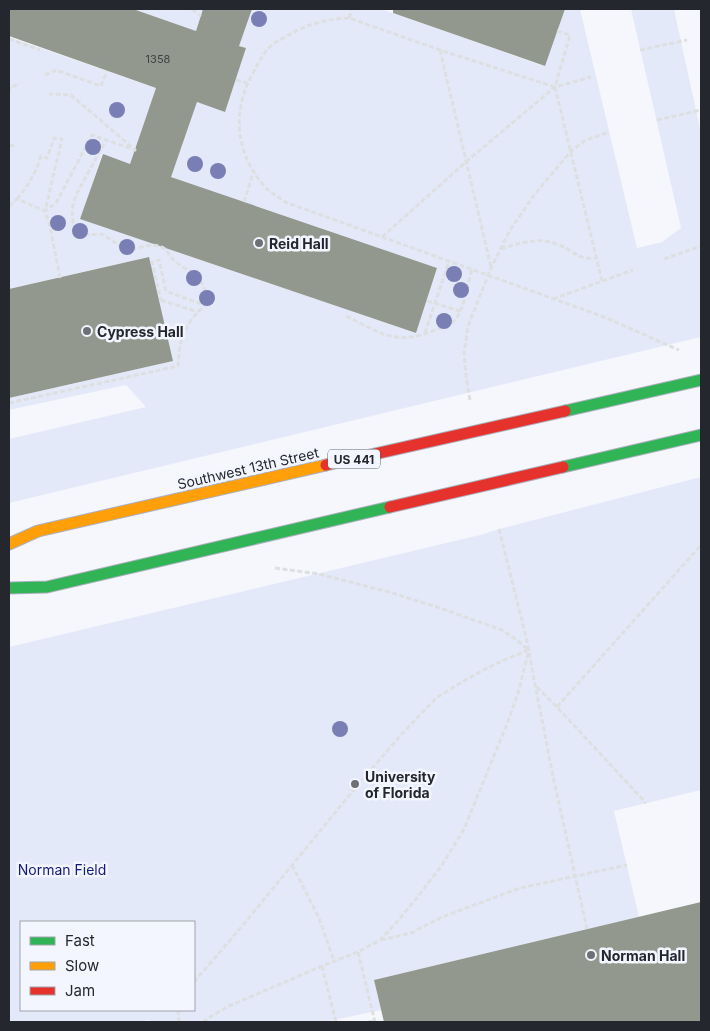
<svg xmlns="http://www.w3.org/2000/svg" width="710" height="1031" font-family="Inter,sans-serif">
	<style>
		.green { fill: #e4e9fa; fill-rule: evenodd }
		.building { fill: #92988d }
		.lines { fill: none; stroke-linecap: round; stroke-linejoin: round }
		.fast-casing { stroke: #abb0c0; stroke-width: 13 }
		.slow-casing { stroke: #abb0c0; stroke-width: 13 }
		.jam-casing { stroke: #abb0c0; stroke-width: 13 }
		.path { stroke: #dedfe1; stroke-width: 3; stroke-dasharray: 5 2.5; stroke-linecap: butt }
		.fast { stroke: #30b455; stroke-width: 11 }
		.slow { stroke: #ff9f0a; stroke-width: 11 }
		.jam { stroke: #e5322d; stroke-width: 11 }
		.tree { fill: #797eb4 }
		.poi-dot { fill: #6e7076; stroke: #f3f6ff; stroke-width: 2 }
		.labels { text-anchor: middle; dominant-baseline: central; stroke-width: 5; stroke-linejoin: round; paint-order: stroke }
		.number-label { font-size: 11px; fill: #404346 }
		.shield { fill: #f3f6ff; stroke: #62656d; stroke-width: 1 }
		.shield-label { font-size: 12px; font-weight: bold; fill: #24272e }
		.poi-label { font-size: 14px; font-weight: bold; fill: #24272e; stroke: #f3f6ff; text-anchor: start }
		.street-label { font-size: 14px; fill: #24272e; stroke: #f3f6ff }
		.park-label { font-size: 14px; fill: #131b7a; stroke: #f3f6ff }
	</style>
	<rect width="100%" height="100%" fill="#f6f7fc"/>
	<path class="green" d="M 133,9 L 203,9 L 196,31 Z
		M 252,9 L 381,9 L 544,66 L 565,9 L 580,9 L 637,248 L 662,242 L 681,228 L 631,9 L 674,9 L 701,133 L 701,337 L 9,503 L 9,439 L 146,407 L 126,385 L 9,410 L 9,398 L 173,361 L 148,257 L 9,289 L 9,37 L 173,94 L 147,114 L 130,164 L 102,154 L 81,219 L 416,333 L 437,268 L 151,170 L 180,151 L 197,102 L 225,111 L 246,48 L 218,39 L 248,18 Z
		M 701,477 L 701,790 L 614,811 L 639,917 L 374,980 L 381,1010 L 325,1022 L 149,1022 L 149,1020 L 137,1022 L 9,1022 L 9,647 L 484,534 L 499,529 ZM 21,922 L 194,922 L 194,1010 L 21,1010 Z"/>
	<path class="building" d="M 9,9 L 133,9 L 196,31 L 203,9 L 252,9 L 239,46 L 246,48 L 225,112 L 197,102 L 171,177 L 437,268 L 416,333 L 80,219 L 103,154 L 130,164 L 156,88 L 9,36 Z
		M 393,9 L 565,9 L 545,66 L 393,13 Z
		M 149,257 L 173,361 L 9,398 L 9,289 Z
		M 701,902 L 701,1022 L 384,1022 L 374,980 Z"/>
	<g class="lines">
		<defs>
			<path id="fast" d="M 565,411 L 701,380
				M 563,467 L 701,435
				M 9,588 L 47,587 L 390,507"/>
			<path id="slow" d="M 9,544 L 38,531 L 326,465"/>
			<path id="jam" d="M 326,465 L 565,411
				M 390,507 L 563,467"/>
		</defs>
		<use href="#fast" class="fast-casing"/>
		<use href="#slow" class="slow-casing"/>
		<use href="#jam" class="jam-casing"/>
		<path class="path" d="M 192,9 L 201,16
			M 349,18 L 352,9
			M 557,31 L 570,35 L 555,87 L 602,281
			M 9,39 L 40,50
			M 440,50 L 491,267
			M 640,50 L 687,40
			M 45,75 L 56,70 L 101,86 L 107,71
			M 236,80 L 247,83
			M 555,87 L 440,50 L 349,18 C 325,19 304,25 284,38 C 279,40 274,43 271,46 C 263,53 259,62 254,71 C 231,111 235,154 266,188 C 271,193 279,197 285,202 L 604,317 L 679,350
			M 9,92 L 10,87 L 20,84
			M 657,120 L 701,110
			M 9,145 L 14,146
			M 17,199 C 29,184 35,175 41,156 L 47,158 L 54,138 L 62,139 L 45,211 L 56,203 L 92,135 L 135,150 L 71,95 L 49,94
			M 244,202 L 254,170
			M 9,206 L 17,199 L 45,211 L 50,226 L 60,278
			M 382,237 L 467,161 L 555,87 L 591,77
			M 501,249 C 519,243 538,237 557,244 C 573,250 577,260 596,258
			M 664,259 L 701,246
			M 553,299 L 633,270
			M 159,300 L 161,300 L 152,262 L 159,260 L 166,291 L 204,305
			M 161,300 L 198,312
			M 427,301 L 460,311
			M 346,316 C 383,334 396,347 438,329 C 444,327 453,324 457,317 C 465,305 468,283 472,269
			M 425,333 L 449,261
			M 470,400 L 466,376 L 464,354 L 468,326 L 491,268 L 510,230 L 534,195 L 571,151 L 586,140 L 609,132
			M 9,403 L 178,366 C 179,356 179,345 183,336 C 186,328 191,319 197,313 C 200,310 203,308 205,304 C 208,297 204,285 199,279 C 193,271 182,268 175,261 C 171,258 169,253 165,249 C 154,241 139,248 128,251 L 102,234 L 86,235 L 80,234 L 75,230 L 73,222 L 72,209 L 76,195 L 106,140
			M 499,529 L 526,637 L 552,772 L 587,929
			M 275,568 L 319,574 L 389,592 L 440,608 L 502,630 L 517,640 L 528,650
			M 537,687 L 557,707 L 646,803
			M 557,707 L 701,545
			M 292,865 L 319,918 L 334,961
			M 381,940 L 411,933 L 442,917 L 520,888 L 627,865
			M 358,952 L 375,1022
			M 322,966 L 336,1022
			M 194,982 L 238,931 L 352,792 L 400,736 L 436,698 L 467,679 L 495,664 L 528,650
			M 178,1010 L 179,1022
			M 203,1022 L 213,1015 L 229,1006 L 322,966 L 358,952 L 380,940 L 396,923 L 416,899 L 442,865 L 464,829 L 507,724 L 518,693 L 529,650
			M 368,1022 L 375,1021"/>
		<use href="#fast" class="fast"/>
		<use href="#slow" class="slow"/>
		<use href="#jam" class="jam"/>
	</g>
	<g class="tree">
		<circle cx="259" cy="19" r="8"/>
		<circle cx="117" cy="110" r="8"/>
		<circle cx="93" cy="147" r="8"/>
		<circle cx="195" cy="164" r="8"/>
		<circle cx="218" cy="171" r="8"/>
		<circle cx="58" cy="223" r="8"/>
		<circle cx="80" cy="231" r="8"/>
		<circle cx="127" cy="247" r="8"/>
		<circle cx="454" cy="274" r="8"/>
		<circle cx="194" cy="278" r="8"/>
		<circle cx="461" cy="290" r="8"/>
		<circle cx="207" cy="298" r="8"/>
		<circle cx="444" cy="321" r="8"/>
		<circle cx="340" cy="729" r="8"/>
	</g>
	<g class="poi-dot">
		<circle cx="259" cy="243" r="5"/>
		<circle cx="87" cy="331" r="5"/>
		<circle cx="355" cy="784" r="5"/>
		<circle cx="591" cy="955" r="5"/>
	</g>
	<g class="labels">
		<g class="number-label">
			<text x="158" y="59">1358</text>
		</g>
		<rect class="shield" x="328" y="449.5" width="52" height="19" rx="4"/>
		<g class="shield-label">
			<text x="354" y="459">US 441</text>
		</g>
		<g class="poi-label">
			<text x="269" y="243">Reid Hall</text>
			<text x="97" y="331">Cypress Hall</text>
			<text x="365" y="776">University<tspan x="365" dy="16">of Florida</tspan></text>
			<text x="601" y="955">Norman Hall</text>
		</g>
		<g class="street-label">
			<text transform="translate(248 468) rotate(-13)">Southwest 13th Street</text>
		</g>
		<g class="park-label">
			<text x="62" y="869">Norman Field</text>
		</g>
	</g>
	<rect width="710" height="1031" fill="none" stroke="#24272e" stroke-width="20"/>
	<rect x="20" y="921" width="175" height="90" fill="#f3f6ff" stroke="#a0a3ab"/>
	<rect x="30" y="937" width="25" height="8" fill="#30b455" stroke="#a0a3ab"/>
	<text x="65" y="946" font-size="15" fill="#24272e">Fast</text>
	<rect x="30" y="962" width="25" height="8" fill="#ff9f0a" stroke="#a0a3ab"/>
	<text x="65" y="971" font-size="15" fill="#24272e">Slow</text>
	<rect x="30" y="987" width="25" height="8" fill="#e5322d" stroke="#a0a3ab"/>
	<text x="65" y="996" font-size="15" fill="#24272e">Jam</text>
</svg>
